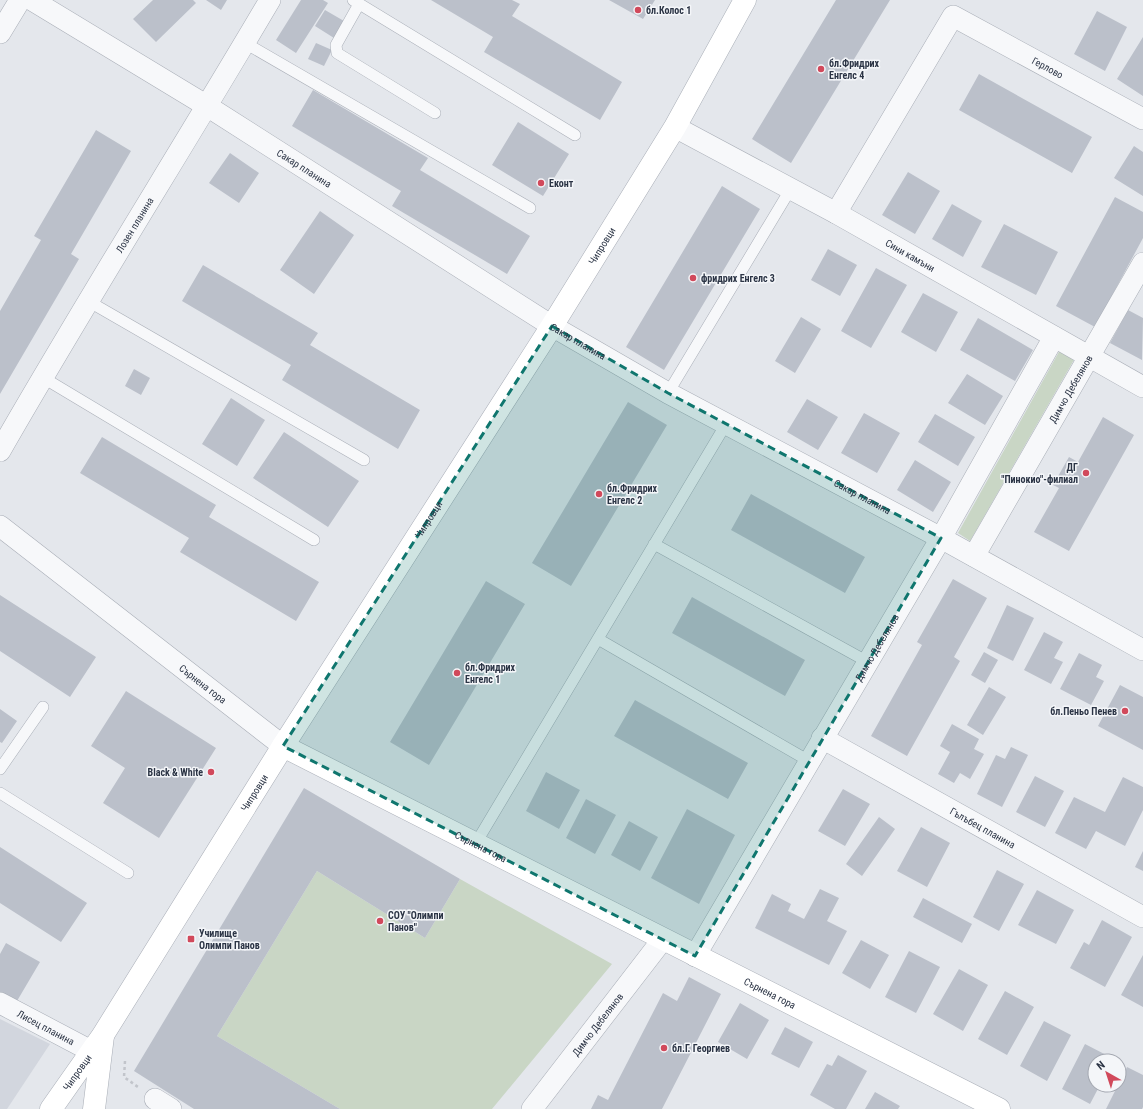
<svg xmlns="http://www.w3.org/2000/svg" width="1143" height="1109" font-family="'Roboto Condensed',sans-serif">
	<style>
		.built { fill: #d2d6de }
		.green { fill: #c9d6c5 }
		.building { fill: #bbc0ca }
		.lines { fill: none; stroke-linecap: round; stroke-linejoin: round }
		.lane-casing { stroke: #a9aeb7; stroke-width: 12 }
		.street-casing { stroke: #a9aeb7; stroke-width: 22 }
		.secondary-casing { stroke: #a9aeb7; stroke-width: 23 }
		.path { stroke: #c2c5cb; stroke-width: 2.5; stroke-dasharray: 3 3; stroke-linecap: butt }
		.lane { stroke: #f7f8fa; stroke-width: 11 }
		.street { stroke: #f7f8fa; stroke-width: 21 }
		.secondary { stroke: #fff; stroke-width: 22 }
		.marked { fill: #0f766e; fill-opacity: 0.2; stroke: #0f766e; stroke-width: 3; stroke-dasharray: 8 5; stroke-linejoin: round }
		.poi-dot { fill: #d1495b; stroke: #f4f6f9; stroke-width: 1.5 }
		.labels { text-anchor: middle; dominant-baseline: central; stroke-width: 3; stroke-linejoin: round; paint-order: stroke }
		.poi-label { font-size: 10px; font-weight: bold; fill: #2b3445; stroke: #f4f6f9; text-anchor: start }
		.street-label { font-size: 10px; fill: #2b3445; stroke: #f4f6f9 }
	</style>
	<rect width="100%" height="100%" fill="#e4e7ec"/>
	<path class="built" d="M 0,1019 L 50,1044 L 7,1109 L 0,1109 Z"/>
	<path class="green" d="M 1060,350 L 1075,358 L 970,541 L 958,533 Z
		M 317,871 L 425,938 L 460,879 L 612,964 L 492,1109 L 340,1109 L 217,1036 Z"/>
	<path class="building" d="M 153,0 L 193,0 L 196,3 L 156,42 L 133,19 Z
		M 206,0 L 227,0 L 221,10 Z
		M 301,0 L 323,0 L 328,3 L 296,53 L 276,40 Z
		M 431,0 L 512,0 L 520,4 L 512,16 L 622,82 L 600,120 L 484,52 L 493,37 Z
		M 609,0 L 655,0 L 643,19 Z
		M 836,0 L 890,0 L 791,163 L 752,139 Z
		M 325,10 L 344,21 L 334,38 L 315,26 Z
		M 1097,11 L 1127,27 L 1105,71 L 1074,54 Z
		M 1143,37 L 1143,96 L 1117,79 Z
		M 316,43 L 332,50 L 324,66 L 308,59 Z
		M 979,74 L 1092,137 L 1072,173 L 959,110 Z
		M 313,90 L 428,158 L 420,170 L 530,236 L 507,274 L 392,206 L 401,191 L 292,126 Z
		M 518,122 L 569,154 L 543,196 L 492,165 Z
		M 96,130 L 131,151 L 71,254 L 79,259 L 0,394 L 0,311 L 41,240 L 34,236 Z
		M 1134,146 L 1143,152 L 1143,196 L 1114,178 Z
		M 230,153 L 259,173 L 239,203 L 209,183 Z
		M 908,172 L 940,191 L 915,234 L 882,215 Z
		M 722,186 L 760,209 L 664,370 L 626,347 Z
		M 1115,197 L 1143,212 L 1143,238 L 1095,327 L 1056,306 Z
		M 952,204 L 982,221 L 963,257 L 932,239 Z
		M 320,211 L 354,235 L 314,294 L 280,270 Z
		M 1004,224 L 1058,252 L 1036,295 L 981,267 Z
		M 828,249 L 857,265 L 840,296 L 811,280 Z
		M 203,265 L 318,333 L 310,345 L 420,410 L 398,449 L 282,380 L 291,365 L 182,301 Z
		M 876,268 L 907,285 L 871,348 L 841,331 Z
		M 923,293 L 958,312 L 936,352 L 901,332 Z
		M 1128,310 L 1143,318 L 1142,360 L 1110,343 Z
		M 801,317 L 821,329 L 795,373 L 775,361 Z
		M 978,318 L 1033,350 L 1015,381 L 960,350 Z
		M 134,369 L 150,378 L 141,395 L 125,386 Z
		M 967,374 L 1003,396 L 985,425 L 948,403 Z
		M 231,398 L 265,420 L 237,466 L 202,444 Z
		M 807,399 L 838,417 L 818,450 L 787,432 Z
		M 628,402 L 667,425 L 571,586 L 532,563 Z
		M 864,413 L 900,433 L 877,473 L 841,453 Z
		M 935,414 L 975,437 L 958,466 L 918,442 Z
		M 1103,417 L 1134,435 L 1069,551 L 1034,532 L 1059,488 L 1053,485 L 1069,457 L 1078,462 Z
		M 284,432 L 359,481 L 328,527 L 253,478 Z
		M 102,437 L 216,505 L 209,517 L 319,582 L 296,621 L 180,552 L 189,538 L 80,473 Z
		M 915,460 L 951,482 L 933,512 L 897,490 Z
		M 751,494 L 865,557 L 845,593 L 731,530 Z
		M 953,579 L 987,598 L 954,657 L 960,661 L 907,756 L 871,736 L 922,645 L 917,642 Z
		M 486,581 L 525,604 L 429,765 L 390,742 Z
		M 0,595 L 96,657 L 70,697 L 0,651 Z
		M 692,597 L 805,660 L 785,696 L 672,633 Z
		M 1007,605 L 1034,618 L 1013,661 L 987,648 Z
		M 1044,632 L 1063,642 L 1054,658 L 1063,662 L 1051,684 L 1024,670 Z
		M 984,652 L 998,660 L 985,683 L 971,675 Z
		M 1079,653 L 1102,665 L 1096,677 L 1104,681 L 1091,705 L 1060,689 Z
		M 1120,685 L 1143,697 L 1143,750 L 1098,726 Z
		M 989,687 L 1006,697 L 983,735 L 967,725 Z
		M 126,691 L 216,748 L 159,838 L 103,803 L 125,768 L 91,746 Z
		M 635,700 L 748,763 L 728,799 L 614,736 Z
		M 0,709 L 17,721 L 2,743 L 0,742 Z
		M 952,724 L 979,739 L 974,749 L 984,754 L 970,779 L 960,773 L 954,783 L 938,774 L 950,752 L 940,746 Z
		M 1011,747 L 1028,755 L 1002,807 L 977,794 L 996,755 L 1005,759 Z
		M 546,772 L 580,790 L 559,829 L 526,811 Z
		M 1035,776 L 1064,791 L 1045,827 L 1016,812 Z
		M 1123,777 L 1143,787 L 1143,810 L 1125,846 L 1096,831 L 1086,849 L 1055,833 L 1074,797 L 1105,812 Z
		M 304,788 L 460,879 L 425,938 L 317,871 L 217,1036 L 340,1109 L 194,1109 L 134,1071 Z
		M 843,789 L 870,804 L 845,846 L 818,831 Z
		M 586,799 L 616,815 L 595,854 L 566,838 Z
		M 687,809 L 735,835 L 699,904 L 651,878 Z
		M 879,817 L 895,829 L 862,876 L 846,864 Z
		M 629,821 L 658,837 L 640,871 L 611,855 Z
		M 921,827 L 950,843 L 927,887 L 897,871 Z
		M 0,847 L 87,903 L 61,942 L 0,903 Z
		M 1143,851 L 1143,871 L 1135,867 Z
		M 997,870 L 1024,884 L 999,931 L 973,917 Z
		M 820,889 L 839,898 L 827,921 L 847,931 L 829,965 L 755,928 L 772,894 L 791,904 L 788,911 L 804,919 Z
		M 1037,890 L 1074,910 L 1056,944 L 1018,925 Z
		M 923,898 L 972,924 L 962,943 L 913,917 Z
		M 1102,920 L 1132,937 L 1105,987 L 1070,968 L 1084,942 L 1089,945 Z
		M 861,940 L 889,955 L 870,989 L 842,973 Z
		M 6,943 L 40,962 L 17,1001 L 0,992 L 0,954 Z
		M 909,951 L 940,967 L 916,1013 L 885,997 Z
		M 1143,955 L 1143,1007 L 1121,995 Z
		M 959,969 L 988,985 L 963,1031 L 933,1014 Z
		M 689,977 L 721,994 L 662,1109 L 591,1109 L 598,1095 L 608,1100 L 663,993 L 677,1001 Z
		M 1005,991 L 1034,1007 L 1007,1055 L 978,1039 Z
		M 740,1003 L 769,1020 L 747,1059 L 718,1042 Z
		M 1044,1021 L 1071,1035 L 1047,1081 L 1020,1066 Z
		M 785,1027 L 813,1042 L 799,1068 L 771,1054 Z
		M 1085,1044 L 1114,1059 L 1113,1061 L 1095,1061 L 1095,1085 L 1100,1085 L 1090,1104 L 1062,1089 Z
		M 838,1055 L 867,1071 L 846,1109 L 835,1109 L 810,1095 L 827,1064 L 832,1066 Z
		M 1127,1067 L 1143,1075 L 1143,1107 L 1142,1109 L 1106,1109 Z
		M 875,1092 L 900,1106 L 898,1109 L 865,1109 Z"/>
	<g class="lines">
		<defs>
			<path id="lane" d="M 353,0 L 575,135
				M 359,4 L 336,45 L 337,53 L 435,113
				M 245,43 L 530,208
				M 88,301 L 364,460
				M 42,377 L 314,540
				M 668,393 L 790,190
				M 654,544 L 868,662
				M 598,639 L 809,761
				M 0,769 L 43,707
				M 0,793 L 128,873
				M 476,843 L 726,424"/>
			<g id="street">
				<path id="s1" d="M 32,0 L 207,106 L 552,326 L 668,393 L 941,538 L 1143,650"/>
				<path d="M 0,33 L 20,0"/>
				<path id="s2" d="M 675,127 L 836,213 L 1143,387"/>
				<path id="s3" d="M 836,213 L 953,16 L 1143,119"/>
				<path id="s4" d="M 0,451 C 87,299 181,151 270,0"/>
				<path id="s5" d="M 0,526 L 283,746"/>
				<path id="s6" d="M 974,556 L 1143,263"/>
				<path id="s7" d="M 822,738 L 1143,917"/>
				<path id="s8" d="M 695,956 L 941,538 L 1054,337"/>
				<path id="s9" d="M 0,1003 L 91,1051"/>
				<path d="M 155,1099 L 171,1109"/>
				<path id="s10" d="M 532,1109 L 663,939"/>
			</g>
			<g id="secondary">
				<path id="s11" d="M 283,746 L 999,1109"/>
				<path id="s12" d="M 51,1109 L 103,1035 L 283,746 L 552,326 L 675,127 L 745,0"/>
				<path d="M 94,1109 L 103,1036"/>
			</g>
		</defs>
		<use href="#lane" class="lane-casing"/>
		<use href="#street" class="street-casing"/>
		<use href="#secondary" class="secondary-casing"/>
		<path class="path" d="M 125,1061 L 124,1077 L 138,1087"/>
		<use href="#lane" class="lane"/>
		<use href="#street" class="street"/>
		<use href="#secondary" class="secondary"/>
	</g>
	<path class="marked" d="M 552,326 L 668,393 L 941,538 L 695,956 L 283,746 Z"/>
	<g class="poi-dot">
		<circle cx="638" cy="10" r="4"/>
		<circle cx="821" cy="69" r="4"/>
		<circle cx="541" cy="183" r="4"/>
		<circle cx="693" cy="278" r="4"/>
		<circle cx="1086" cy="473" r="4"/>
		<circle cx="599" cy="494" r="4"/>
		<circle cx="457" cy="673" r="4"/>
		<circle cx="1125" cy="711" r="4"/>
		<circle cx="211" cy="772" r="4"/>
		<circle cx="380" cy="921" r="4"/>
		<rect x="187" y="935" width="8" height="8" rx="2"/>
		<circle cx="664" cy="1048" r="4"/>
	</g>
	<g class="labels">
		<g class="poi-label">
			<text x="646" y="10">бл.Колос 1</text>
			<text x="829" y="63">бл.Фридрих<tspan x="829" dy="12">Енгелс 4</tspan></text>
			<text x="549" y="183">Еконт</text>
			<text x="701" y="278">фридрих Енгелс 3</text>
			<text x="1078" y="467" text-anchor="end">ДГ<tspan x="1078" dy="12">"Пинокио"-филиал</tspan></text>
			<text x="607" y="488">бл.Фридрих<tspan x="607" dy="12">Енгелс 2</tspan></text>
			<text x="465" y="667">бл.Фридрих<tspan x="465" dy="12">Енгелс 1</tspan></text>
			<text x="1117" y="711" text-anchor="end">бл.Пеньо Пенев</text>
			<text x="203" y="772" text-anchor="end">Black &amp; White</text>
			<text x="388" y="915">СОУ "Олимпи<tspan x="388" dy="12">Панов"</tspan></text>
			<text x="199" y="933">Училище<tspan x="199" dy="12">Олимпи Панов</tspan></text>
			<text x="672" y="1048">бл.Г. Георгиев</text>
		</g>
		<g class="street-label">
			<text stroke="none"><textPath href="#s3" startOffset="337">Герлово</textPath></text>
			<text stroke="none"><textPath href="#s1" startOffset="320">Сакар планина</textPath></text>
			<text stroke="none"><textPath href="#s4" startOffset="263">Лозен планина</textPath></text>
			<text stroke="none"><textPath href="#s12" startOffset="1024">Чипровци</textPath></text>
			<text stroke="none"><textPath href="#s2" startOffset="268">Сини камъни</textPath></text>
			<text stroke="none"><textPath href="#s1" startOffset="644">Сакар планина</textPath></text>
			<text stroke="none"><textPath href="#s6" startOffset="193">Димчо Дебелянов</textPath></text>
			<text stroke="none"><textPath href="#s1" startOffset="968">Сакар планина</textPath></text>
			<text stroke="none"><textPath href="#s12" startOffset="700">Чипровци</textPath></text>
			<text stroke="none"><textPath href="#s8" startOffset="358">Димчо Дебелянов</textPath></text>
			<text stroke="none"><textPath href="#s5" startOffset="257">Сърнена гора</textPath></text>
			<text stroke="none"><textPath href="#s12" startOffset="376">Чипровци</textPath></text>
			<text stroke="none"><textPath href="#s7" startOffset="184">Гълъбец планина</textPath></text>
			<text stroke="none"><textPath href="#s11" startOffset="222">Сърнена гора</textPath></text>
			<text stroke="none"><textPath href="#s11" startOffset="546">Сърнена гора</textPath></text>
			<text stroke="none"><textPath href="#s10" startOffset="107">Димчо Дебелянов</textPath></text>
			<text stroke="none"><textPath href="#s9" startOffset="52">Лисец планина</textPath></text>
			<text stroke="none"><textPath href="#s12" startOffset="45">Чипровци</textPath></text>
		</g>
	</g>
	<g transform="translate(1107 1073) rotate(321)"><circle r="19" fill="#f4f6f9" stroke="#a4a8b1"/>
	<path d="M0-3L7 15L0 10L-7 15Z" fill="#d1495b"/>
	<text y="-6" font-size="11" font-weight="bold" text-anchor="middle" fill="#2b3445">N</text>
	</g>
</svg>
